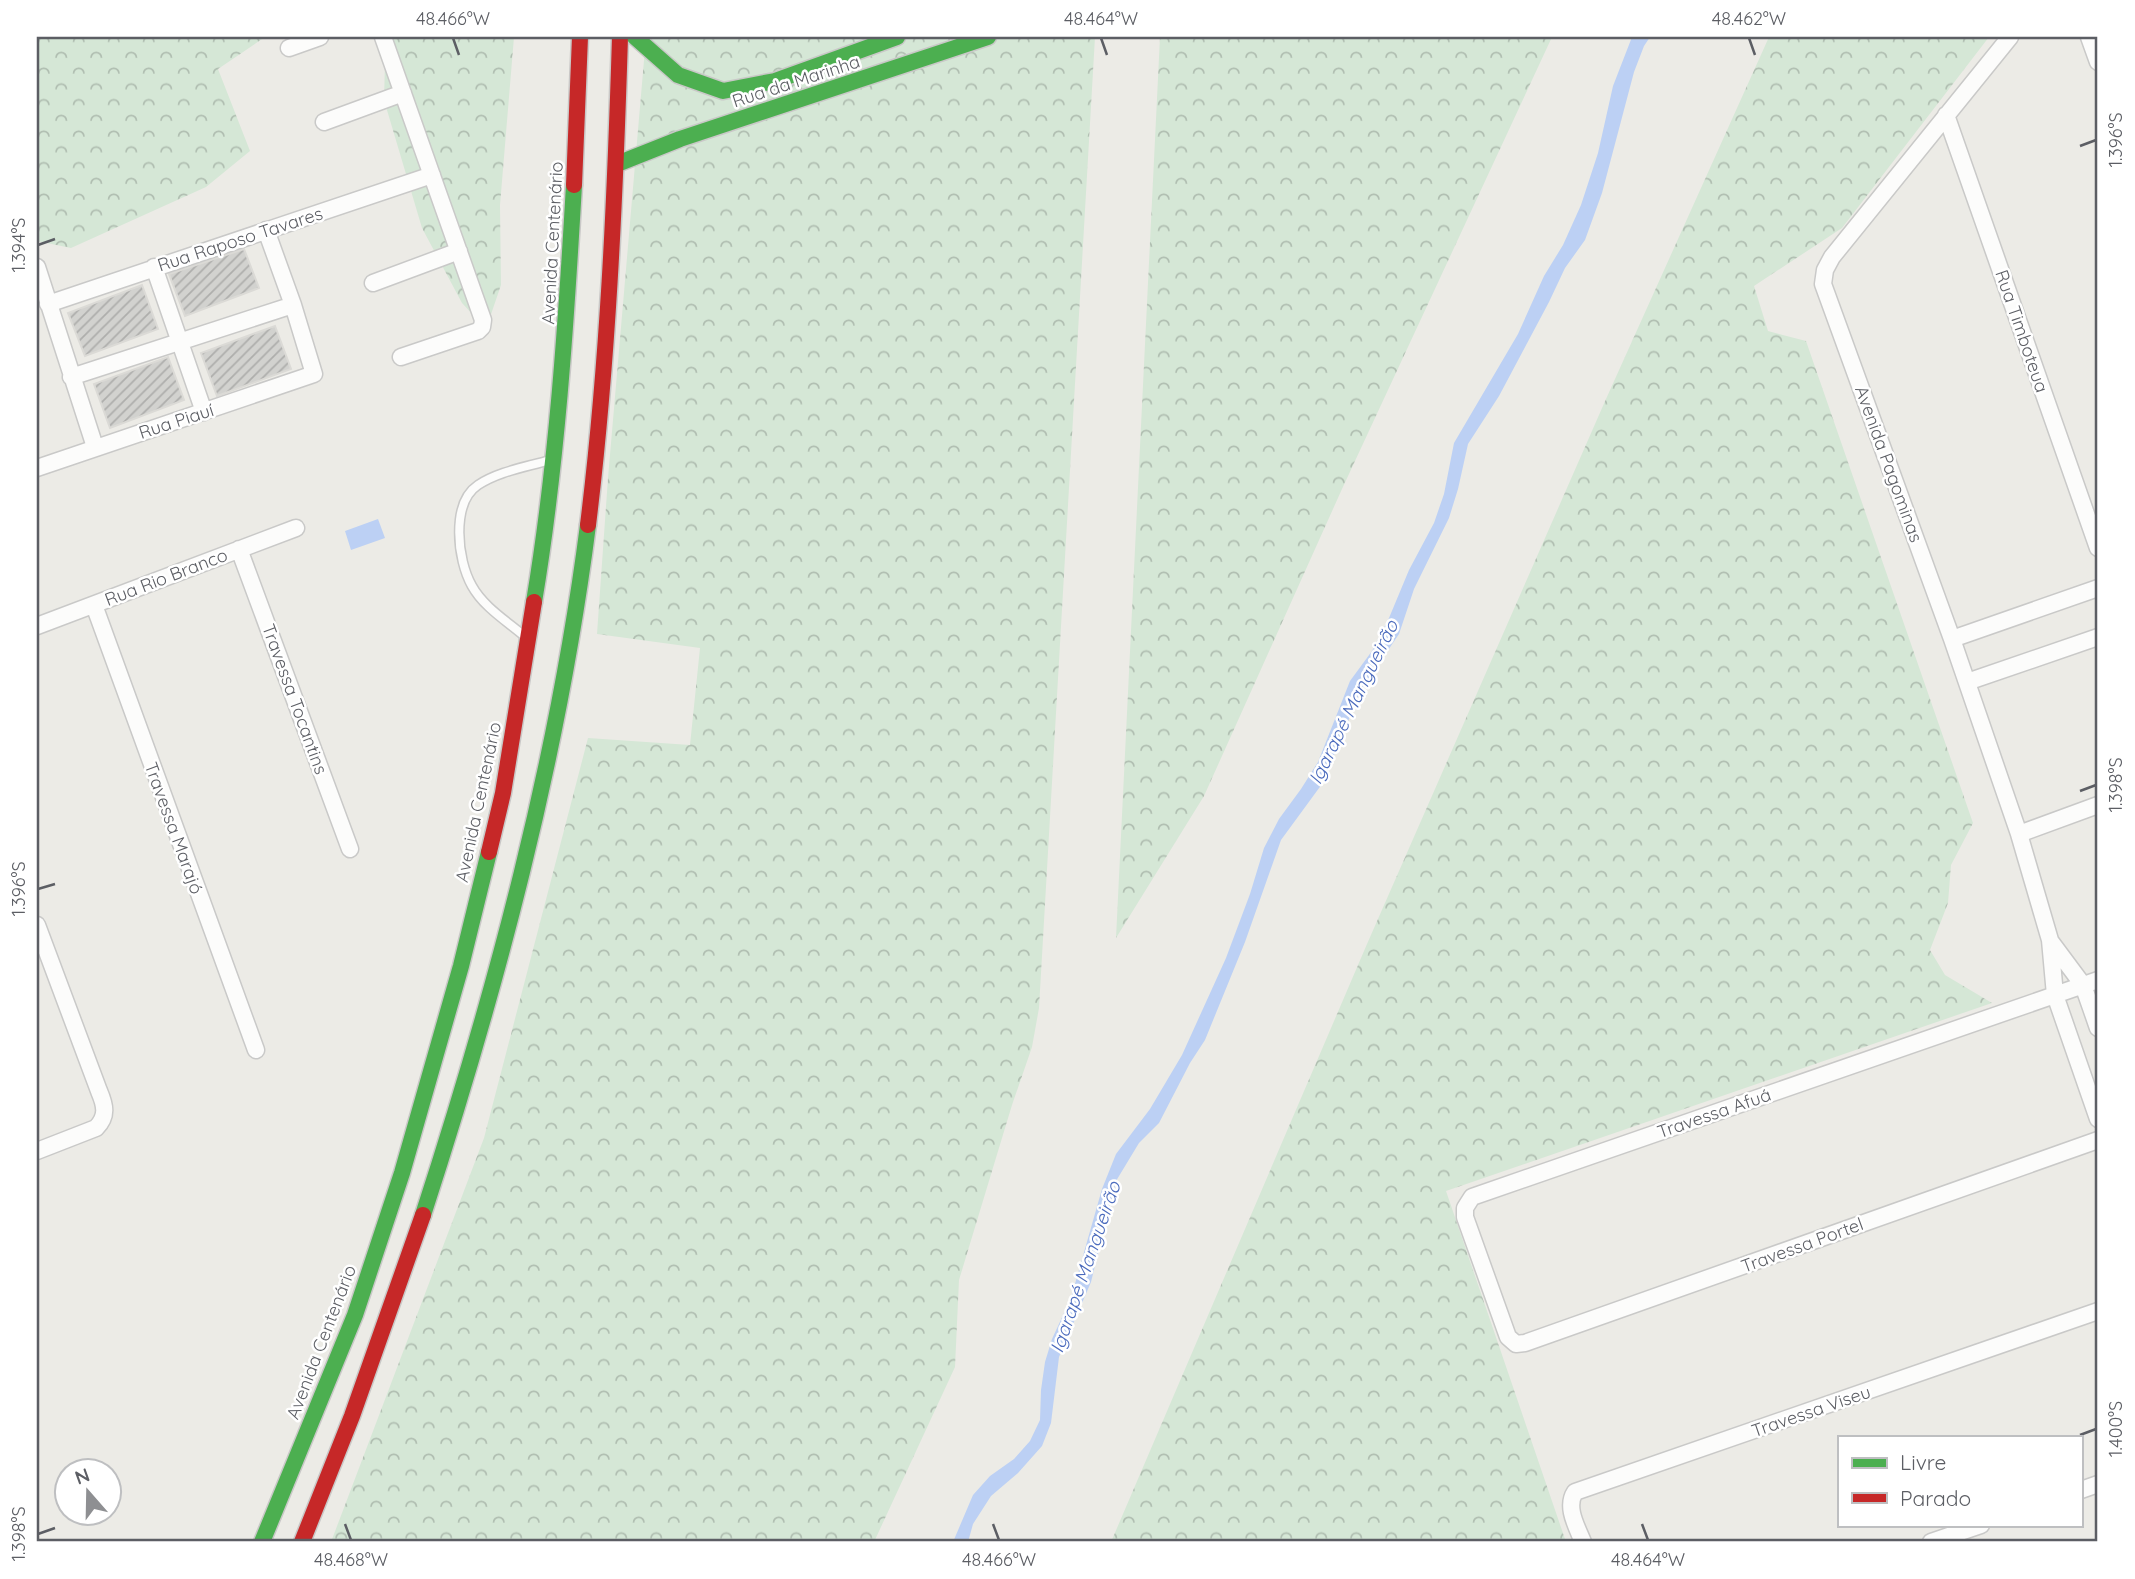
<svg xmlns="http://www.w3.org/2000/svg" width="2135" height="1579" font-family="Quicksand,sans-serif">
	<style>
		.forest { fill: url(#forest-crowns) }
		.water { fill: #bcd0f4 }
		.building { fill: url(#building-hatch); stroke: #dbdad6; stroke-width: 2 }
		.lines { fill: none; stroke-linecap: round; stroke-linejoin: round }
		.lane-casing { stroke: #c9c9c8; stroke-width: 11 }
		.street-casing { stroke: #c9c9c8; stroke-width: 19 }
		.fast-casing { stroke: #c9c8c7; stroke-width: 19 }
		.jam-casing { stroke: #c9c8c7; stroke-width: 19 }
		.lane { stroke: #fcfcfb; stroke-width: 8 }
		.street { stroke: #fcfcfb; stroke-width: 16 }
		.fast { stroke: #4caf50; stroke-width: 16 }
		.jam { stroke: #c62828; stroke-width: 16 }
		.ticks { fill: none; stroke: #5c5e64; stroke-width: 2.5 }
		.labels { text-anchor: middle; dominant-baseline: central; stroke-width: 5; stroke-linejoin: round; paint-order: stroke }
		.street-label { font-size: 18px; fill: #5c5e64; stroke: #fff }
		.water-label { font-size: 19px; font-style: italic; fill: #4b6bbd; stroke: #fff }
		.neatline { fill: none; stroke: #5c5e64; stroke-width: 2.5 }
		.ticks-label { font-size: 18px; text-anchor: middle; fill: #5c5e64 }
	</style>
	<defs>
		<pattern id="forest-crowns" width="20" height="18" patternUnits="userSpaceOnUse" patternTransform="scale(1.75)"><rect width="20" height="18" fill="#d5e7d6"/><path d="M2 6a3 3 0 1 1 6 0M12 15a3 3 0 1 1 6 0" fill="none" stroke="#b0beb1"/></pattern>
		<pattern id="building-hatch" width="6" height="6" patternUnits="userSpaceOnUse" patternTransform="scale(1.75)"><rect width="6" height="6" fill="#d2d2cf"/><path d="M-1 1l2-2M0 6l6-6M5 7l2-2" fill="none" stroke="#aeaeac"/></pattern>
	</defs>
	<rect width="100%" height="100%" fill="#ecebe6"/>
	<path class="forest" d="M 37,37 L 265,37 L 218,69 L 250,151 L 206,187 L 71,248 L 37,241 Z
		M 375,37 L 514,37 L 500,205 L 501,285 L 486,329 L 462,303 L 422,228 L 384,100 L 385,62 Z
		M 646,37 L 1095,37 L 1039,1008 L 1032,1047 L 1012,1105 L 959,1280 L 955,1367 L 874,1542 L 331,1542 L 484,1138 L 588,738 L 690,745 L 700,648 L 597,634 L 608,478 Z
		M 1160,37 L 1552,37 L 1342,489 L 1204,796 L 1116,938 Z
		M 1769,37 L 1989,37 L 1842,228 L 1754,286 L 1768,331 L 1806,341 L 1973,823 L 1951,865 L 1948,903 L 1930,950 L 1945,975 L 1992,1003 L 1446,1191 L 1566,1542 L 1111,1542 L 1367,944 L 1606,399 Z"/>
	<path class="water" d="M 1632,37 L 1650,37 L 1644,46 L 1634,72 L 1602,193 L 1585,240 L 1565,268 L 1549,302 L 1499,396 L 1468,444 L 1458,489 L 1449,518 L 1414,589 L 1399,634 L 1361,690 L 1322,784 L 1281,840 L 1245,942 L 1205,1040 L 1190,1063 L 1159,1123 L 1139,1143 L 1116,1181 L 1091,1282 L 1059,1357 L 1051,1423 L 1042,1446 L 1018,1473 L 991,1496 L 973,1524 L 968,1542 L 953,1542 L 973,1495 L 990,1476 L 1014,1459 L 1030,1441 L 1040,1420 L 1041,1390 L 1045,1362 L 1052,1339 L 1071,1298 L 1102,1189 L 1116,1154 L 1150,1109 L 1182,1055 L 1226,958 L 1250,894 L 1264,848 L 1279,819 L 1301,789 L 1318,762 L 1350,681 L 1372,651 L 1389,618 L 1409,570 L 1434,523 L 1444,494 L 1454,443 L 1518,334 L 1544,276 L 1563,245 L 1581,205 L 1598,153 L 1613,86 Z
		M 378,519 L 385,538 L 351,550 L 345,531 Z"/>
	<path class="building" d="M 244,249 L 259,288 L 185,316 L 169,274 Z
		M 142,285 L 158,329 L 85,356 L 68,313 Z
		M 275,326 L 291,369 L 217,396 L 201,353 Z
		M 168,357 L 184,400 L 110,428 L 94,384 Z"/>
	<g class="lines">
		<defs>
			<path id="lane" d="M 523,635 C 505,620 483,606 472,586 C 457,560 451,503 478,485 C 499,471 527,467 550,460"/>
			<path id="street" d="M 383,37 L 483,320 L 482,327 L 478,331 L 401,357
				M 2010,37 L 1832,257 L 1825,270 L 1823,284 L 1952,639 L 2019,834 L 2050,940 L 2055,995 L 2098,1119
				M 2089,37 L 2098,62
				M 289,48 L 320,37
				M 1946,115 L 2098,548
				M 324,122 L 403,93
				M 37,267 L 95,447
				M 154,267 L 204,412
				M 373,283 L 459,251
				M 48,304 L 432,175
				M 71,377 L 293,305
				M 37,468 L 314,374 L 293,305 L 266,230
				M 239,549 L 350,849
				M 94,605 L 256,1050
				M 37,626 L 296,528
				M 1952,639 L 2098,588
				M 1967,682 L 2098,637
				M 2019,834 L 2098,805
				M 37,925 L 99,1091 C 105,1105 108,1116 96,1128 L 37,1151
				M 2051,942 L 2083,985 L 2098,1028
				M 2098,980 L 1472,1197 L 1465,1208 L 1465,1217 L 1508,1337 L 1516,1344 L 1525,1343 L 2098,1140
				M 2081,1490 L 2098,1484
				M 1583,1542 C 1577,1527 1565,1507 1575,1492 L 2098,1311
				M 1931,1542 L 1981,1525"/>
			<path id="fast" d="M 635,37 L 678,75 L 723,91 L 775,81 L 897,37
				M 617,164 L 680,139 L 988,37
				M 534,602 C 557,464 566,325 574,185
				M 423,1215 C 496,990 558,759 588,525
				M 262,1542 L 355,1315 L 402,1173 L 461,966 L 489,852"/>
			<path id="jam" d="M 574,185 L 580,37
				M 588,525 C 608,363 615,200 620,37
				M 489,852 L 503,793 L 534,602
				M 302,1542 L 352,1416 L 423,1215"/>
		</defs>
		<use href="#lane" class="lane-casing"/>
		<use href="#street" class="street-casing"/>
		<use href="#fast" class="fast-casing"/>
		<use href="#jam" class="jam-casing"/>
		<use href="#lane" class="lane"/>
		<use href="#street" class="street"/>
		<use href="#fast" class="fast"/>
		<use href="#jam" class="jam"/>
	</g>
	<path class="ticks" d="M 453,38 L 459,55M 1101,38 L 1107,55M 1749,38 L 1755,55M 2080,146 L 2096,140M 38,245 L 55,239M 2080,791 L 2096,785M 38,889 L 55,884M 2080,1435 L 2096,1429M 345,1524 L 351,1540M 993,1524 L 999,1540M 1642,1524 L 1648,1540M 38,1534 L 55,1528"/>
	<g class="labels">
		<g class="street-label">
			<text transform="translate(796 81) rotate(-18)">Rua da Marinha</text>
			<text transform="translate(240 239) rotate(-18)">Rua Raposo Tavares</text>
			<text transform="translate(552 243) rotate(-87)">Avenida Centenário</text>
			<text transform="translate(2022 331) rotate(71)">Rua Timboteua</text>
			<text transform="translate(176 421) rotate(-18)">Rua Piauí</text>
			<text transform="translate(1889 464) rotate(70)">Avenida Pagominas</text>
			<text transform="translate(166 577) rotate(-21)">Rua Rio Branco</text>
			<text transform="translate(295 699) rotate(70)">Travessa Tocantins</text>
			<text transform="translate(478 802) rotate(-78)">Avenida Centenário</text>
			<text transform="translate(174 828) rotate(70)">Travessa Marajó</text>
			<text transform="translate(1714 1113) rotate(-19)">Travessa Afuá</text>
			<text transform="translate(1802 1245) rotate(-20)">Travessa Portel</text>
			<text transform="translate(321 1342) rotate(-69)">Avenida Centenário</text>
			<text transform="translate(1811 1411) rotate(-19)">Travessa Viseu</text>
		</g>
		<g class="water-label">
			<text transform="translate(1353 702) rotate(-64)">Igarapé Mangueirão</text>
			<text transform="translate(1085 1267) rotate(-71)">Igarapé Mangueirão</text>
		</g>
	</g>
	<rect width="2135" height="1579" fill="none" stroke="#ffffff" stroke-width="77"/>
	<rect x="1838" y="1436" width="245" height="91" fill="#ffffff" stroke="#bebfc1" stroke-width="2"/>
	<rect x="1852" y="1458" width="35" height="10" fill="#4caf50" stroke="#bebfc1" stroke-width="2"/>
	<text x="1900" y="1470" font-size="21" fill="#5c5e64">Livre</text>
	<rect x="1852" y="1493" width="35" height="10" fill="#c62828" stroke="#bebfc1" stroke-width="2"/>
	<text x="1900" y="1506" font-size="21" fill="#5c5e64">Parado</text>
	<g transform="translate(88 1492) rotate(340)"><circle r="33" fill="#ffffff" stroke="#bebfc1" stroke-width="2"/>
	<path d="M0-5L12 26L0 18L-12 26Z" fill="#8e8f92"/>
	<text y="-10" font-size="19" font-weight="bold" text-anchor="middle" fill="#5c5e64">N</text>
	</g>
	<rect x="38" y="38" width="2058" height="1502" class="neatline"/>
	<g class="ticks-label">
		<text x="453" y="25">48.466°W</text>
		<text x="1101" y="25">48.464°W</text>
		<text x="1749" y="25">48.462°W</text>
		<text transform="translate(2116 140) rotate(-90)" y="6">1.396°S</text>
		<text transform="translate(19 245) rotate(-90)" y="6">1.394°S</text>
		<text transform="translate(2116 785) rotate(-90)" y="6">1.398°S</text>
		<text transform="translate(19 889) rotate(-90)" y="6">1.396°S</text>
		<text transform="translate(2116 1429) rotate(-90)" y="6">1.400°S</text>
		<text transform="translate(19 1534) rotate(-90)" y="6">1.398°S</text>
		<text x="351" y="1566">48.468°W</text>
		<text x="999" y="1566">48.466°W</text>
		<text x="1648" y="1566">48.464°W</text>
	</g>
</svg>
